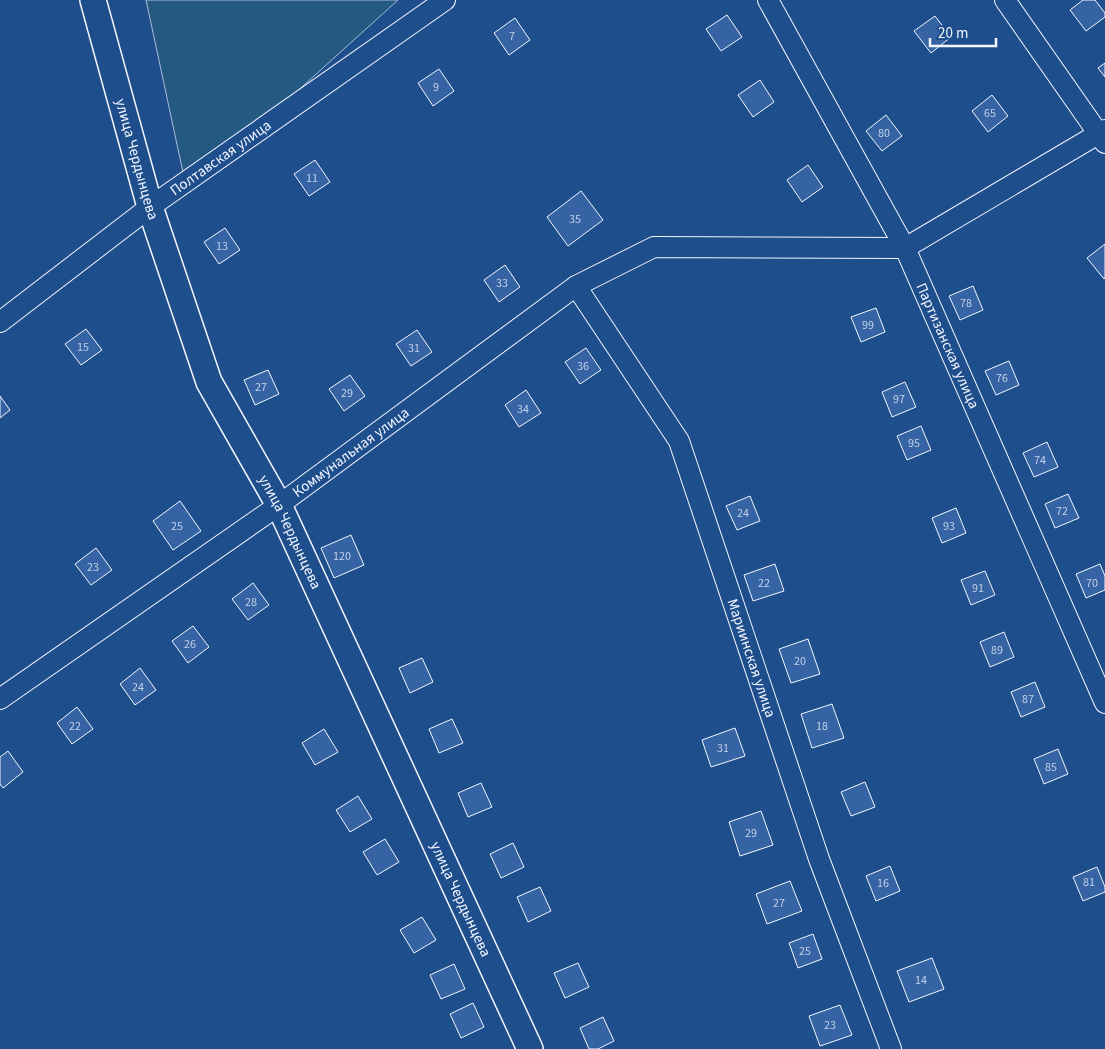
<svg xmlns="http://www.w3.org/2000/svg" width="1105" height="1049" font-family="'Source Sans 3',sans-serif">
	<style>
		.green { fill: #245a82; stroke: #a8bbd7 }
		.building { fill: #3563a3; stroke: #f2f6ff }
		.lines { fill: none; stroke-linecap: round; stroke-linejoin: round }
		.minor-casing { stroke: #f2f6ff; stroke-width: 22 }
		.tertiary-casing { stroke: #f2f6ff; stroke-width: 28 }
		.minor { stroke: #1f4e8c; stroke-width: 20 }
		.tertiary { stroke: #1f4e8c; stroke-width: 25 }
		.labels { text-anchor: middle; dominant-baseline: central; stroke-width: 4; stroke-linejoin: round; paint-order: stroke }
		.number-label { font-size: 12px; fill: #c3d1e8 }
		.street-label { font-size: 15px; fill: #f2f6ff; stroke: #1f4e8c }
	</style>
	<rect width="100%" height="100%" fill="#1f4e8c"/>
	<path class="green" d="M 146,0 L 398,0 L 187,191 Z"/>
	<path class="building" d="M 1083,0 L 1095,0 L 1105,13 L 1105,17 L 1086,31 L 1070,10 Z
		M 727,15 L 742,37 L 721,51 L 706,29 Z
		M 935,16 L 951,37 L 931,53 L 914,31 Z
		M 515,18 L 530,40 L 509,55 L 494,33 Z
		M 1105,63 L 1105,77 L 1098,68 Z
		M 439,69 L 454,91 L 433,106 L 418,83 Z
		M 760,80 L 774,102 L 753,117 L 738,95 Z
		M 992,95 L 1008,116 L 988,132 L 972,111 Z
		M 886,115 L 902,136 L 882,151 L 866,131 Z
		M 315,160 L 330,182 L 309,196 L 294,174 Z
		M 808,165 L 823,187 L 802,202 L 787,180 Z
		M 581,191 L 603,220 L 568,246 L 547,217 Z
		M 225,228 L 240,250 L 219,264 L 204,242 Z
		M 1105,244 L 1105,278 L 1104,279 L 1087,258 Z
		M 505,265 L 520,287 L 499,302 L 484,280 Z
		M 973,286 L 983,310 L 960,320 L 949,296 Z
		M 876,308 L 885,332 L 861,342 L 851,317 Z
		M 86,329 L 102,350 L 81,365 L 65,344 Z
		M 417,330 L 432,352 L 411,366 L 396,344 Z
		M 586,348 L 601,370 L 580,384 L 565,362 Z
		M 1009,361 L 1019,385 L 996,395 L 985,371 Z
		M 268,370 L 279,394 L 255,405 L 244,380 Z
		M 350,375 L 365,396 L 344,411 L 329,389 Z
		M 905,382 L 916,407 L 892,417 L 882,392 Z
		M 526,390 L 541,413 L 519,427 L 505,405 Z
		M 0,396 L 10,410 L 0,418 Z
		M 921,426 L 931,450 L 907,460 L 897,436 Z
		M 1047,442 L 1058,467 L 1034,477 L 1023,453 Z
		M 1068,494 L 1079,518 L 1055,528 L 1045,504 Z
		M 750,496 L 760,521 L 737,530 L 726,506 Z
		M 180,501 L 201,531 L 173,550 L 153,521 Z
		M 956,508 L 966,533 L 942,543 L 932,518 Z
		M 351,535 L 364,565 L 334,578 L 321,548 Z
		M 96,548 L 112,570 L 91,585 L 75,564 Z
		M 775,564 L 784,591 L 753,601 L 744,575 Z
		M 1100,564 L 1105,576 L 1105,590 L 1086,598 L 1076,574 Z
		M 985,571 L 995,595 L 971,605 L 961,580 Z
		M 253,583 L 269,605 L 248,620 L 232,599 Z
		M 193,626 L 209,647 L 188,663 L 172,641 Z
		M 1004,632 L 1014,657 L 990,667 L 980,642 Z
		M 808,639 L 820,674 L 791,683 L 779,649 Z
		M 422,658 L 433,682 L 410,693 L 399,668 Z
		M 140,668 L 156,690 L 135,705 L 120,684 Z
		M 1035,682 L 1045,707 L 1021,717 L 1011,692 Z
		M 832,704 L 844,738 L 812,748 L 801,714 Z
		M 77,707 L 93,729 L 72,744 L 57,723 Z
		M 452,719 L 463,743 L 439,753 L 429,729 Z
		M 735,728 L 745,756 L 711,767 L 702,740 Z
		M 324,729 L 338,752 L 315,765 L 302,743 Z
		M 1058,749 L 1068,774 L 1044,784 L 1034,759 Z
		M 8,751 L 23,772 L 3,788 L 0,784 L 0,757 Z
		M 865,782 L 875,807 L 851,816 L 841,792 Z
		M 481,783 L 492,807 L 468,817 L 458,793 Z
		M 358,796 L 372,819 L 350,832 L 336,810 Z
		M 761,811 L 773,845 L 740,856 L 729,822 Z
		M 385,839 L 399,862 L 377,875 L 363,852 Z
		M 513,843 L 524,867 L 501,878 L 490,854 Z
		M 890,866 L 900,891 L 876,901 L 866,876 Z
		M 1097,867 L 1105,887 L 1105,892 L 1083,901 L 1073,877 Z
		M 790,881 L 802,911 L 767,924 L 756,894 Z
		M 540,887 L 551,911 L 528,922 L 517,897 Z
		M 422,917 L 436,940 L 414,953 L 400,930 Z
		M 813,934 L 822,959 L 798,968 L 789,943 Z
		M 932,958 L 944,989 L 909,1002 L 897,971 Z
		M 578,963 L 589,987 L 565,998 L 554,973 Z
		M 454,964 L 465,989 L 441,999 L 430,975 Z
		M 473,1003 L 484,1027 L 461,1038 L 450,1014 Z
		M 840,1005 L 852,1035 L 820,1046 L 809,1016 Z
		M 603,1017 L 614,1041 L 598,1049 L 589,1049 L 580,1028 Z"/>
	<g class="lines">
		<defs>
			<g id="minor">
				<path id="s1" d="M 768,0 L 905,248 L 1105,703"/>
				<path d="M 1005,0 L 1105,143"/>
				<path id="s2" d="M 576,286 L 679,441 L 819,859 L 891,1049"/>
				<path id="s3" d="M 0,322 L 150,207 L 445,0"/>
				<path id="s4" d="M 0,699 L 279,505 L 576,286 L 654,247 L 905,248 L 1105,130"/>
			</g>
			<g id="tertiary">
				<path id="s5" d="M 93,0 L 150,207 L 209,382 L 279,505 L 530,1049"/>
			</g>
		</defs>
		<use href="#minor" class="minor-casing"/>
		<use href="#tertiary" class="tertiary-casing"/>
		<use href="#minor" class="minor"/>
		<use href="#tertiary" class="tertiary"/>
	</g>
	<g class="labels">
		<g class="number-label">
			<text x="512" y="36">7</text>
			<text x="436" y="87">9</text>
			<text x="990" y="113">65</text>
			<text x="884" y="133">80</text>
			<text x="312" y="178">11</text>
			<text x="575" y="219">35</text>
			<text x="222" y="246">13</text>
			<text x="502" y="283">33</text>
			<text x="966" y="303">78</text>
			<text x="868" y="325">99</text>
			<text x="83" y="347">15</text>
			<text x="414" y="348">31</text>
			<text x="583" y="366">36</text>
			<text x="1002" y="378">76</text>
			<text x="261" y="387">27</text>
			<text x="347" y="393">29</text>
			<text x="899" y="399">97</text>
			<text x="523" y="409">34</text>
			<text x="914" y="443">95</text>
			<text x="1040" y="460">74</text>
			<text x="1062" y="511">72</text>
			<text x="743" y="513">24</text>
			<text x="177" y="526">25</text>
			<text x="949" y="526">93</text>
			<text x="342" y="556">120</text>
			<text x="93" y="567">23</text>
			<text x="764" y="583">22</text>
			<text x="1092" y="583">70</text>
			<text x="978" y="588">91</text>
			<text x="251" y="602">28</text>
			<text x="190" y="644">26</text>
			<text x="997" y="650">89</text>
			<text x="800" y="661">20</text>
			<text x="138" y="687">24</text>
			<text x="1028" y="699">87</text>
			<text x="75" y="726">22</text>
			<text x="822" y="726">18</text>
			<text x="723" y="748">31</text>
			<text x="1051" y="767">85</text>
			<text x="751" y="833">29</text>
			<text x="1089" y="882">81</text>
			<text x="883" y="883">16</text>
			<text x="779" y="903">27</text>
			<text x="805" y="951">25</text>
			<text x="921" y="980">14</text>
			<text x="830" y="1025">23</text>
		</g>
		<g class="street-label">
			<text stroke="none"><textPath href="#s3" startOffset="275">Полтавская улица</textPath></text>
			<text stroke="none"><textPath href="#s5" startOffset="165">улица Чердынцева</textPath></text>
			<text stroke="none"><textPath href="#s1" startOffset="390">Партизанская улица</textPath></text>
			<text stroke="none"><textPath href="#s4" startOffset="429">Коммунальная улица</textPath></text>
			<text stroke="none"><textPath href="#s5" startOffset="570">улица Чердынцева</textPath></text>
			<text stroke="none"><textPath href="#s2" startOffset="415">Мариинская улица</textPath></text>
			<text stroke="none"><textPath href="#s5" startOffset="975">улица Чердынцева</textPath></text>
		</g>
	</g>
	<path d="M930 38v8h66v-8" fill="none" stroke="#f2f6ff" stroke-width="2.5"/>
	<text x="938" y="38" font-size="15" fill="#f2f6ff" stroke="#1f4e8c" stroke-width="4" paint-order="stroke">20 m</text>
</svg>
